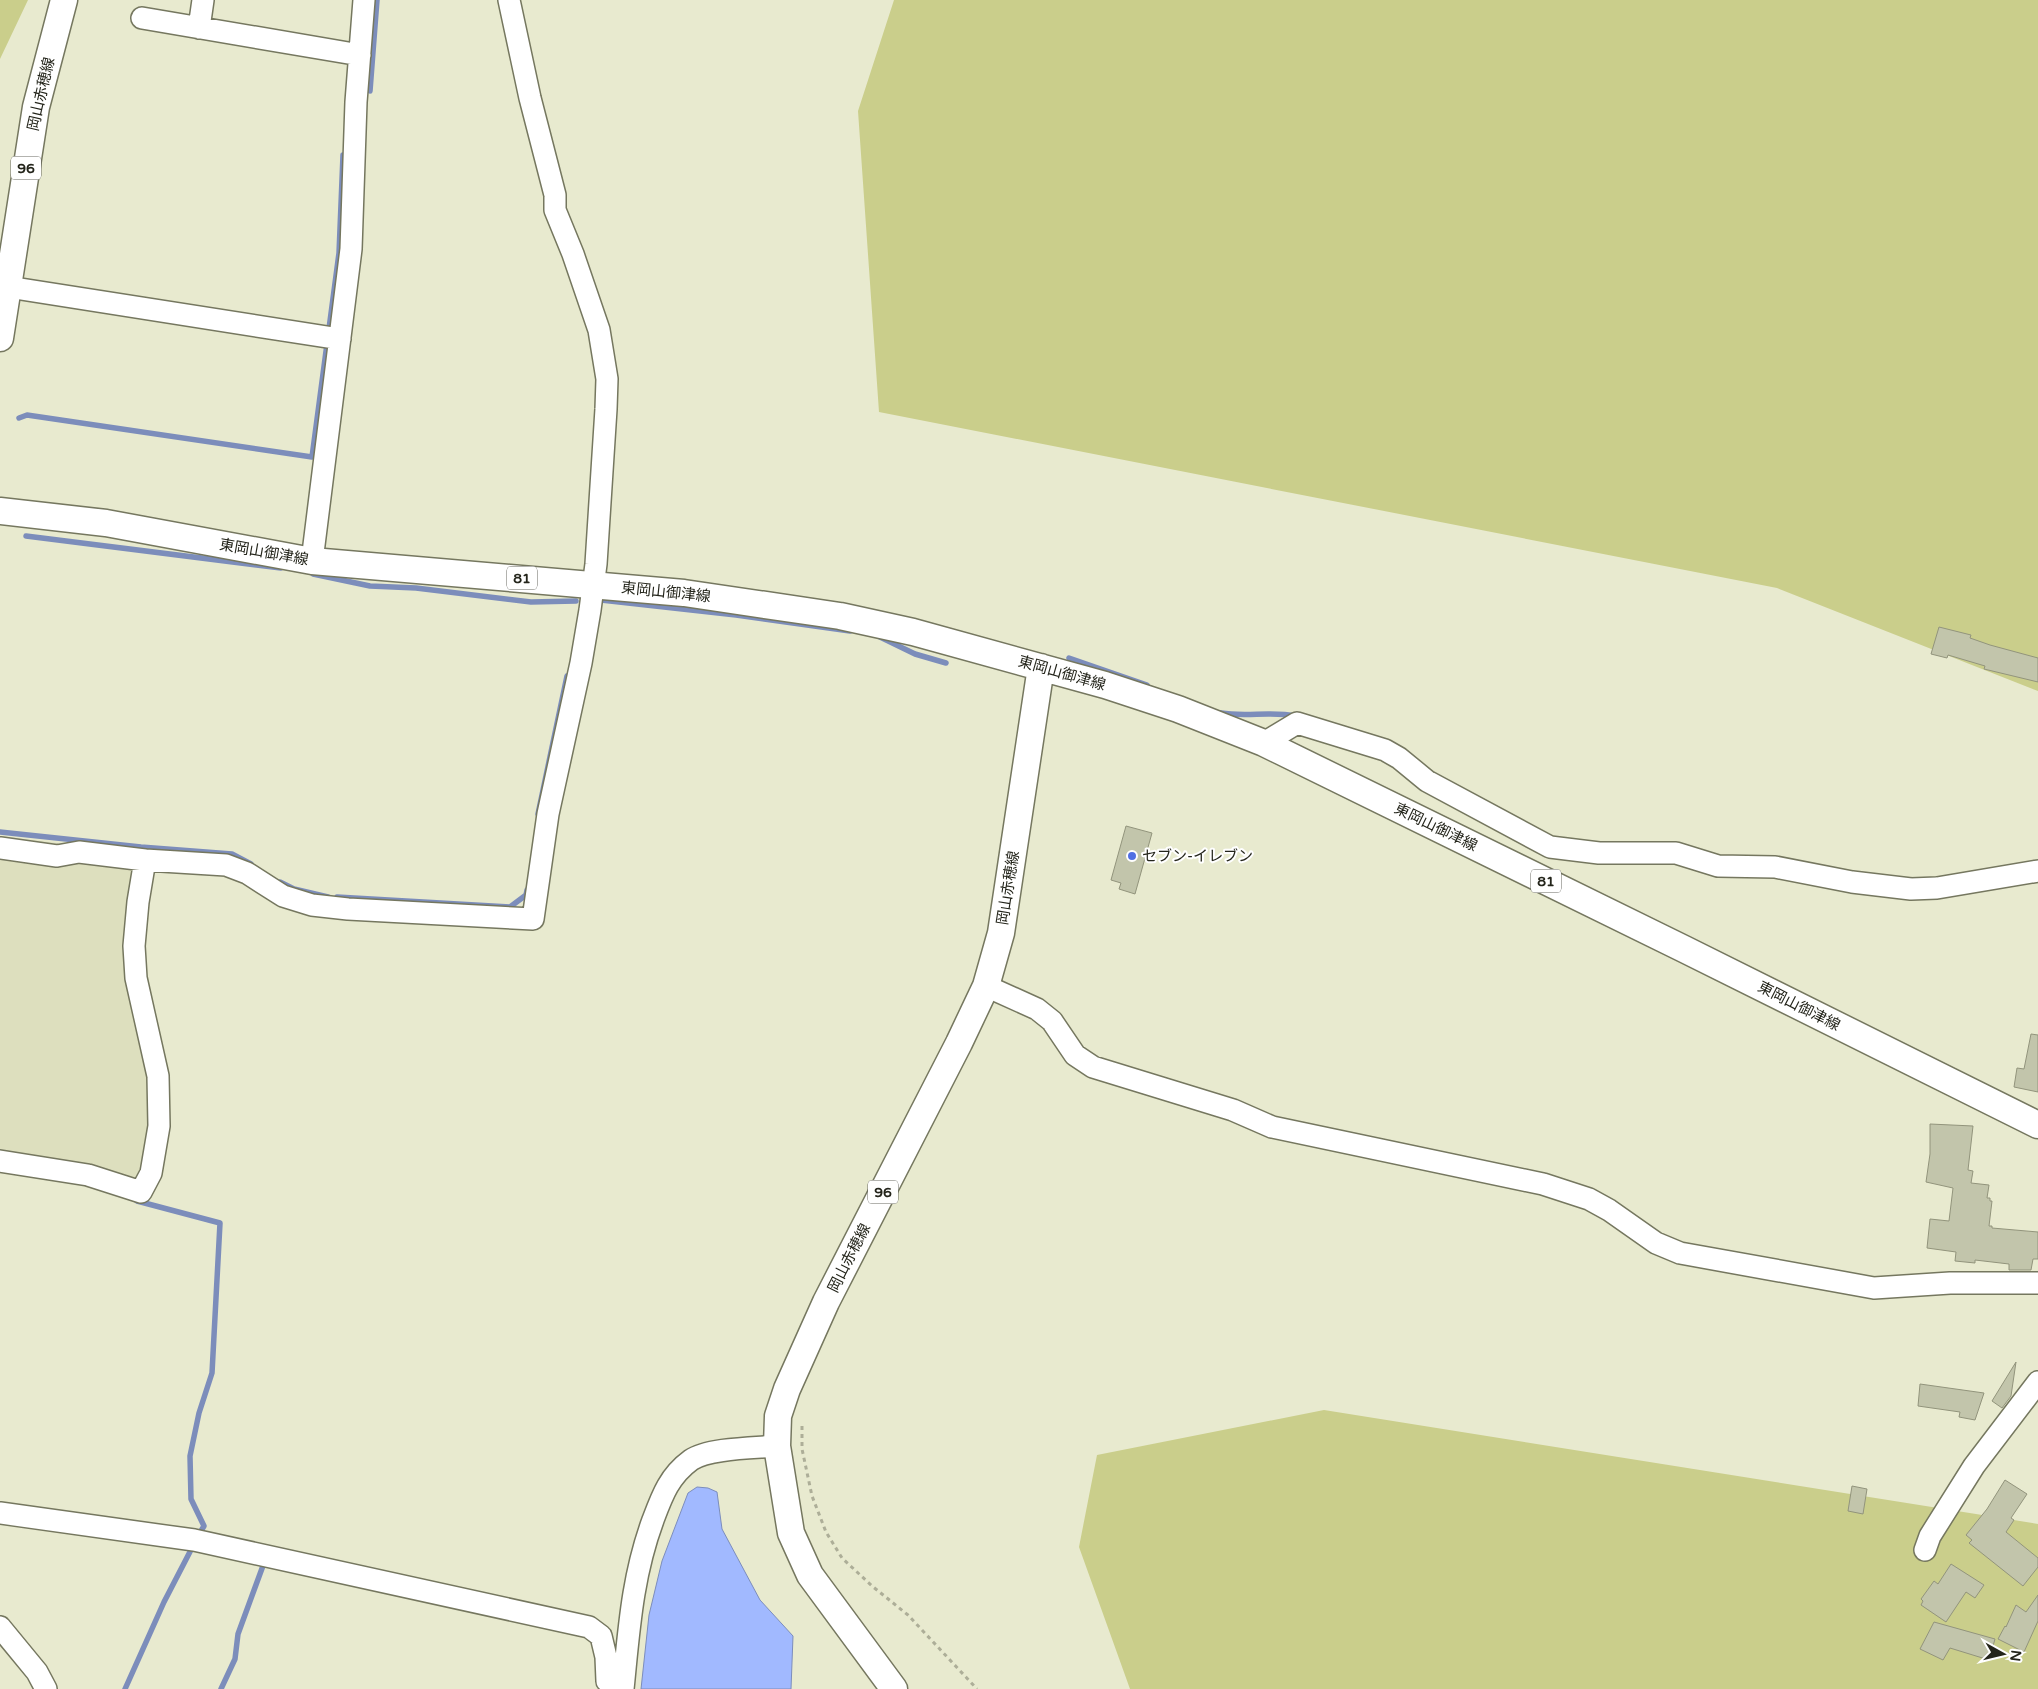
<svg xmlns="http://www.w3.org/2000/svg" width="2038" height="1689" font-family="'Varela Round','Noto Sans JP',sans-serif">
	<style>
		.built { fill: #dddfbe }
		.green { fill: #cace8b }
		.water { fill: #a1b9ff; stroke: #7c8dbb }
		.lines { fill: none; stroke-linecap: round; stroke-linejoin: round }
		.stream { stroke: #7c8dbb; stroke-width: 5.5 }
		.building { fill: #c2c5ab; stroke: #92947c }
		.minor-casing { stroke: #75775f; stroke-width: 24 }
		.major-casing { stroke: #75775f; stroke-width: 29 }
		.path { stroke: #adae98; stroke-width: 3; stroke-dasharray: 4 4; stroke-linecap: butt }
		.minor { stroke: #fff; stroke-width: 21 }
		.major { stroke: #fff; stroke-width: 26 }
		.poi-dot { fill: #506fe3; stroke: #fff; stroke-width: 2 }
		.labels { text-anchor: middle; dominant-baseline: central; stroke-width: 4; stroke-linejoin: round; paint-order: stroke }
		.shield { fill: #fff; stroke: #66665f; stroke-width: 1 }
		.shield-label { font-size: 14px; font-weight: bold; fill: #24251b }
		.street-label { font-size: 15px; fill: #24251b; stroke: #fff }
		.poi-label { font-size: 15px; fill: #24251b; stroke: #fff; text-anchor: start }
	</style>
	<rect width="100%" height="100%" fill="#e8eacf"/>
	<path class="built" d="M 0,836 L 106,849 L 126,864 L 136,875 L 150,1078 L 152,1127 L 146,1171 L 128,1182 L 0,1155 Z"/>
	<path class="green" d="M 0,0 L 28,0 L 0,59 Z
		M 894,0 L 2038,0 L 2038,691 L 1777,588 L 879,412 L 858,111 Z
		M 1324,1410 L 2038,1524 L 2038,1689 L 1130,1689 L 1079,1547 L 1097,1455 Z"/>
	<path class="water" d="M 697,1487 L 708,1488 L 717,1492 L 722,1529 L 760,1600 L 793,1636 L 791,1689 L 641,1689 L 649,1615 L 662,1561 L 688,1493 Z"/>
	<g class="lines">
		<path class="stream" d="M 370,91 L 377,0
			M 19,418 L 27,415 L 312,457 L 339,253 L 343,155
			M 26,536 L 281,568
			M 313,574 L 370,586 L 416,588 L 531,602 L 576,601
			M 601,600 L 736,615 L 850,631
			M 880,637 L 915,654 L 946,663
			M 1069,658 L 1147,685
			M 1221,713 C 1246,717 1271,711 1296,716
			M 538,814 L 567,676
			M 0,832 L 141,847 L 232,854 L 251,864
			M 280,882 L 294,889 L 328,897
			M 337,897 L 510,907 L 526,895 L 527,890
			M 137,1201 L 220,1223 L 212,1373 L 199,1413 L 190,1456 L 191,1499 L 204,1526 L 198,1536
			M 125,1689 L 164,1602 L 194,1544
			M 221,1689 L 235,1659 L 238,1634 L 264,1563"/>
	</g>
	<path class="building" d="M 1939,627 L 1971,635 L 1970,638 L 1990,645 L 2038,658 L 2038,682 L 1984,669 L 1985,666 L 1948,655 L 1947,658 L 1931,654 Z
		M 1126,826 L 1152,833 L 1135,894 L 1119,889 L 1121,883 L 1111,880 Z
		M 2031,1034 L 2038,1035 L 2038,1092 L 2014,1087 L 2017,1068 L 2024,1069 Z
		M 1930,1124 L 1973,1126 L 1968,1170 L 1973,1171 L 1971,1183 L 1989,1185 L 1987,1198 L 1990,1198 L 1990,1201 L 1992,1201 L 1989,1226 L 1992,1226 L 1992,1228 L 2038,1232 L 2038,1259 L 2033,1259 L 2031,1270 L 2009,1270 L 2009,1264 L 1975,1260 L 1975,1263 L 1955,1261 L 1956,1252 L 1927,1248 L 1930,1219 L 1949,1221 L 1953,1188 L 1926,1182 L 1930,1154 Z
		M 2016,1362 L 2011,1396 L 2002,1408 L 1992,1401 Z
		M 1920,1384 L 1984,1393 L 1975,1420 L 1959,1417 L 1960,1412 L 1918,1406 Z
		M 2005,1480 L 2027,1494 L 2011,1518 L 2014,1520 L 2006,1532 L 2038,1558 L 2038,1567 L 2023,1586 L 1969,1543 L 1972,1540 L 1966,1535 L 1987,1509 Z
		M 1852,1486 L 1867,1489 L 1863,1514 L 1848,1511 Z
		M 1951,1564 L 1984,1585 L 1975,1598 L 1966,1592 L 1946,1622 L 1921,1605 L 1923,1601 L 1921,1599 L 1934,1581 L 1938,1584 Z
		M 2038,1595 L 2038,1621 L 2024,1652 L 1998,1639 L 2005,1626 L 2006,1627 L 2016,1605 L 2026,1612 Z
		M 1934,1622 L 1995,1639 L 1989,1660 L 1950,1648 L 1943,1660 L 1920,1649 Z"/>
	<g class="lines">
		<defs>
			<path id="minor" d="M 142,18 L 360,55
				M 199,28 L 203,0
				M 8,287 L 340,339
				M 312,561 L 351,249 L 356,102 L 364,0
				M 1264,743 L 1297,723 L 1385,750 L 1399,758 L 1427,781 L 1550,847 L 1599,853 L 1676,853 L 1718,866 L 1775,867 L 1852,882 L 1911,889 L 1937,888 L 2038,871
				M 0,848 L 57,856 L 79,852 L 145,860
				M 986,986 L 1037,1009 L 1052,1021 L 1075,1055 L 1093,1067 L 1233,1110 L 1272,1127 L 1543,1184 L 1589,1199 L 1609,1210 L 1656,1243 L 1680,1253 L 1874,1288 L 1950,1283 L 2038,1283
				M 0,1161 L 88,1175 L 141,1192 L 151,1173 L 159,1126 L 158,1076 L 136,978 L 134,946 L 138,902 L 145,860 L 226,865 L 247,873 L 283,896 L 312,905 L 348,909 L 533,919 L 548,814 L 581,663 L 590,610 L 596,564 L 606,409 L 607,379 L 599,330 L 573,254 L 555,210 L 555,195 L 530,98 L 509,0
				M 0,1513 L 194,1540 L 589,1627 L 601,1636 L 606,1657 L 607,1681 L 622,1689
				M 1925,1550 L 1930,1536 L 1974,1466 L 2038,1382
				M 0,1627 L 37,1672 L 46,1689
				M 623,1689 C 629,1630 632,1577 653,1520 C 662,1496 669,1476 691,1460 C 708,1448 756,1448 777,1446"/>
			<path id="major" d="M 0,338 L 36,107 L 64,0
				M 0,511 L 106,523 L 312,561 L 684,593 L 840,616 L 913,632 L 1105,685 L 1178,709 L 1264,743 L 1684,949 L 2038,1125
				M 894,1689 L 810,1575 L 791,1533 L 777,1446 L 778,1416 L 787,1389 L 826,1302 L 959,1043 L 986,986 L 1001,933 L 1041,667"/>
		</defs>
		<use href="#minor" class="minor-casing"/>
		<use href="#major" class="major-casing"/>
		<path class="path" d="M 802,1426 L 802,1449 L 812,1496 L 826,1532 L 842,1558 L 872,1586 L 908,1615 L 977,1689"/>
		<use href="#minor" class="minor"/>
		<use href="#major" class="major"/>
	</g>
	<circle class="poi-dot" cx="1132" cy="856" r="5"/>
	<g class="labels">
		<g class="shield">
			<rect x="11" y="156.5" width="30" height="23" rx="4"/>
			<rect x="507" y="566.5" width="30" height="23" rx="4"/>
			<rect x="1531" y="869.5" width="30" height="23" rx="4"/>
			<rect x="868" y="1180.5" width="30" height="23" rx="4"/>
		</g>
		<g class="shield-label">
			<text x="26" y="168">96</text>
			<text x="522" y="578">81</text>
			<text x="1546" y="881">81</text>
			<text x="883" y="1192">96</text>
		</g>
		<g class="street-label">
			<text transform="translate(41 94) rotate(-77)">岡山赤穂線</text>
			<text transform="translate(264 552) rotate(10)">東岡山御津線</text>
			<text transform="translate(666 592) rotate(6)">東岡山御津線</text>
			<text transform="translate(1062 673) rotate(16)">東岡山御津線</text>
			<text transform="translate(1436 827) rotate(26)">東岡山御津線</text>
			<text transform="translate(1008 888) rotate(-81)">岡山赤穂線</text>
			<text transform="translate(1799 1006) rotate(27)">東岡山御津線</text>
			<text transform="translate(849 1258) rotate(-63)">岡山赤穂線</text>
		</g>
		<g class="poi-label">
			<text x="1142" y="856">セブン-イレブン</text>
		</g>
	</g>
	<g transform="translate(2003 1654) rotate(98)" stroke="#ffffff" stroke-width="4" paint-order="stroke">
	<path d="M0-4L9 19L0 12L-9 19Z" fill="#24251b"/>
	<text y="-8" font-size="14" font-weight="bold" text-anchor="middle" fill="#24251b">N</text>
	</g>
</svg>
